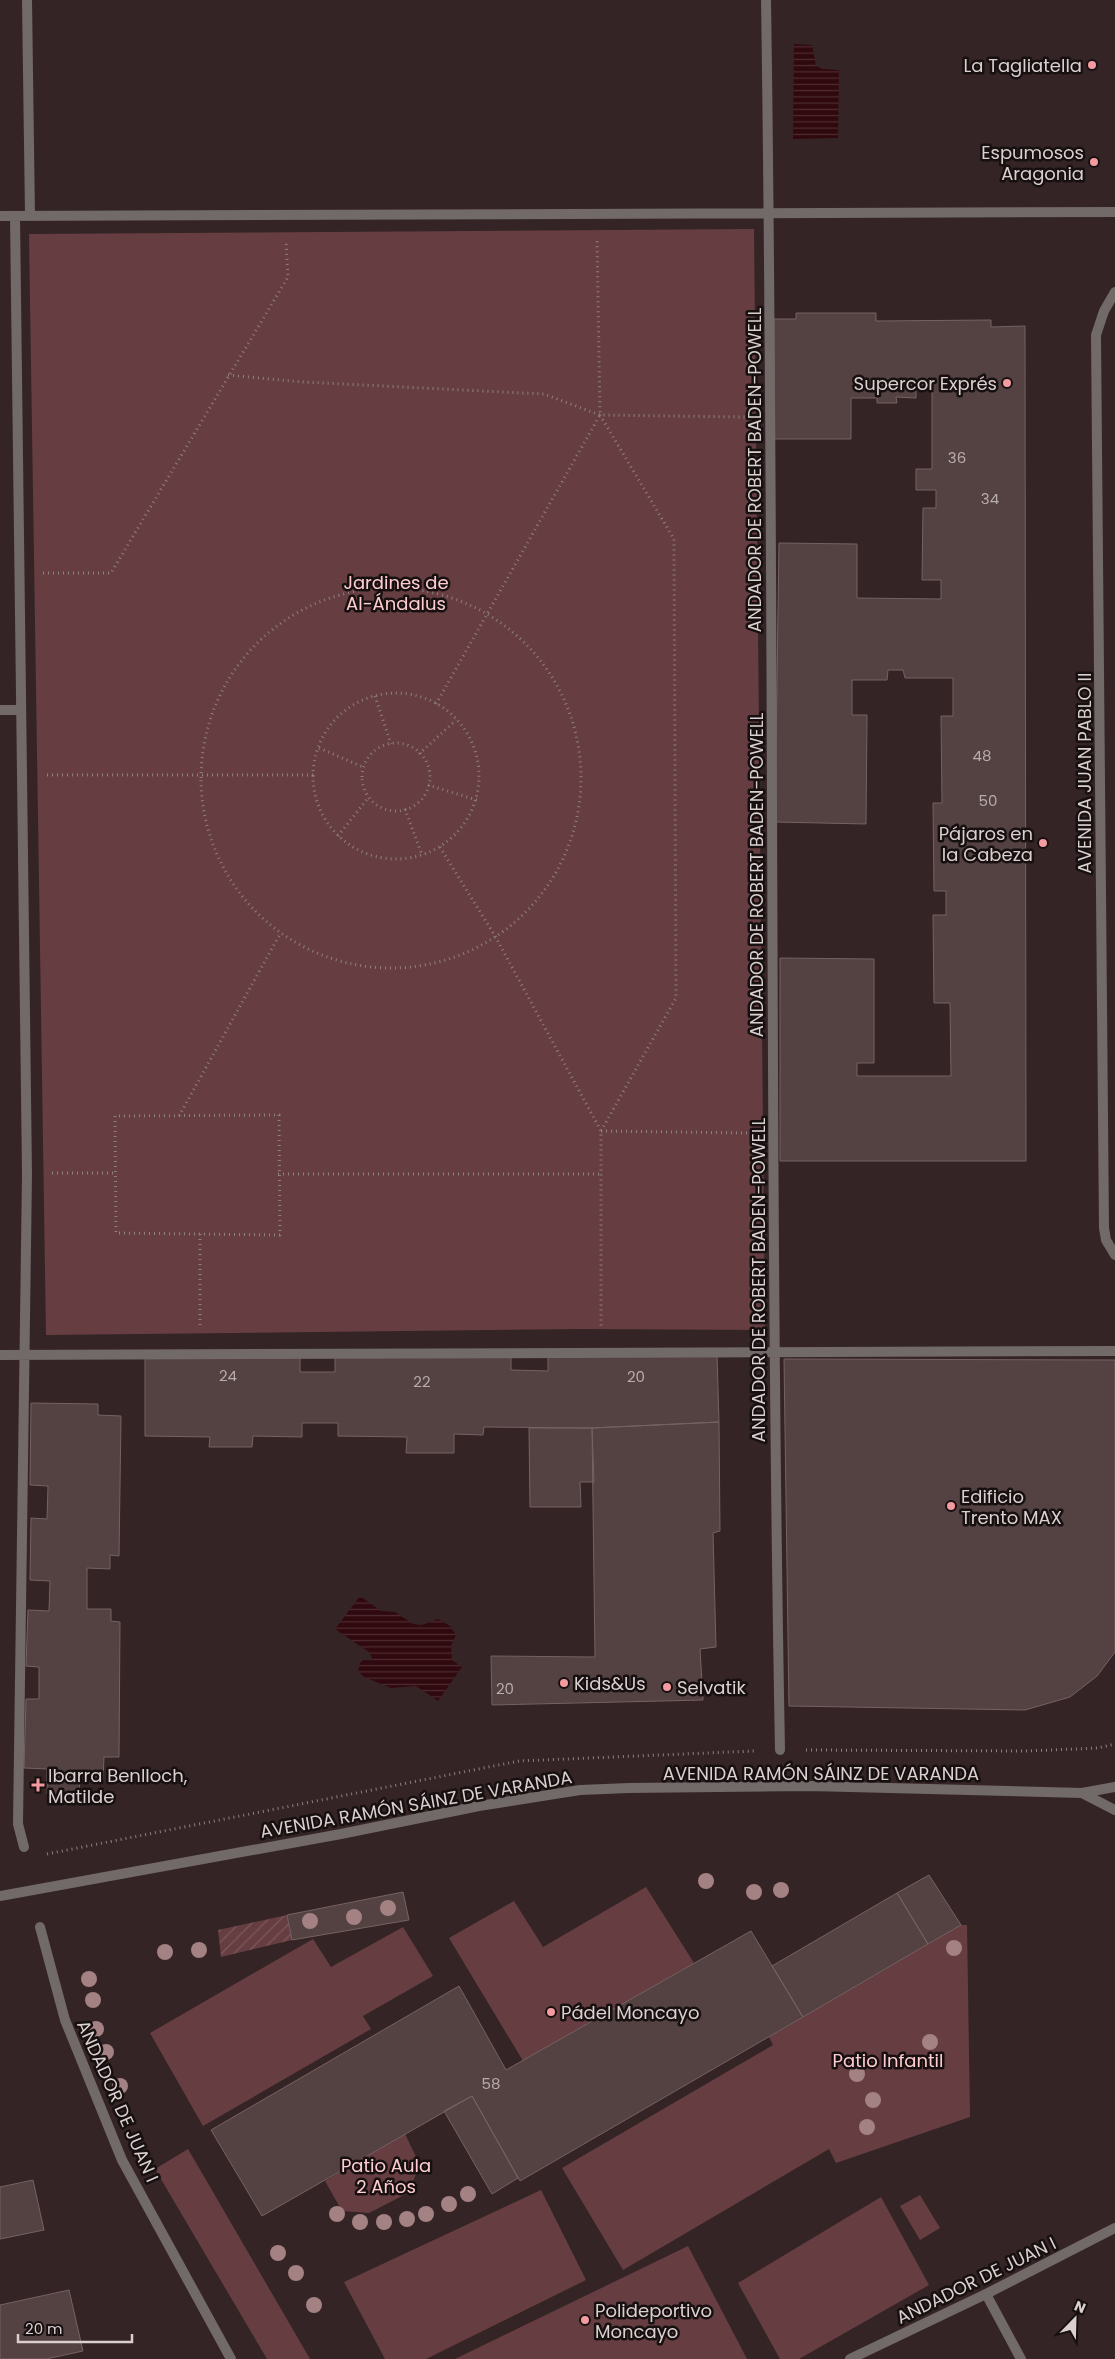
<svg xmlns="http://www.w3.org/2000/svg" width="1115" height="2359" font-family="Poppins,sans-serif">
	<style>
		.green { fill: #663e41 }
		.garden { fill: url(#garden-furrows) }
		.water { fill: url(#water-rules) }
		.building { fill: #544142; stroke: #766263 }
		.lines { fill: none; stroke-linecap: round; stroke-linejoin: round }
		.path { stroke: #8e7f80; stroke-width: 3; stroke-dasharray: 1 4; stroke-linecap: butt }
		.service { stroke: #726969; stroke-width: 10 }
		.pedestrian { stroke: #726969; stroke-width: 10 }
		.minor { stroke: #726969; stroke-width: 10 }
		.tree { fill: #a48182 }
		.poi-dot { fill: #f49aa1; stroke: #171010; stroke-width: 2 }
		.labels { text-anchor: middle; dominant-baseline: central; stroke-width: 5; stroke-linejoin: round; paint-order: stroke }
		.number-label { font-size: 15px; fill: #b9acac }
		.poi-label { font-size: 18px; fill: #dbcfd0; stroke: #171010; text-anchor: start }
		.street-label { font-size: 18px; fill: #dbcfd0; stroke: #171010 }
		.park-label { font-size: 18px; fill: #ffcdcf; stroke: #171010 }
	</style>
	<defs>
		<pattern id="garden-furrows" width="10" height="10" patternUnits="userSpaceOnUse" patternTransform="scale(1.25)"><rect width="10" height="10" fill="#663e41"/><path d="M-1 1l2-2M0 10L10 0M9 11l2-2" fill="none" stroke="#7b595b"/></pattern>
		<pattern id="water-rules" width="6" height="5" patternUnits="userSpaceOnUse" patternTransform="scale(1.25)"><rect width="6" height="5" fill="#30090f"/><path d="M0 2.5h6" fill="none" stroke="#4d2c31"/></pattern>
	</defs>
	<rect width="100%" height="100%" fill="#352425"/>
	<path class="green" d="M 754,229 L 765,1330 L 582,1329 L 46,1335 L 29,234 Z
		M 646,1887 L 694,1963 L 523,2061 L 449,1938 L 514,1901 L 543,1947 Z
		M 961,1925 L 967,1925 L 970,2117 L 836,2163 L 829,2149 L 623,2270 L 562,2168 L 773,2045 L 769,2037 Z
		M 403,1927 L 433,1976 L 363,2016 L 371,2029 L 203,2126 L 150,2033 L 313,1939 L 331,1967 Z
		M 405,2134 L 420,2165 L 408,2193 L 369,2213 L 342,2211 L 325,2181 Z
		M 188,2149 L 310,2359 L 267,2359 L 155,2169 Z
		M 541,2190 L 586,2280 L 426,2359 L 385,2359 L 344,2282 Z
		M 920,2195 L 940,2228 L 920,2240 L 900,2206 Z
		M 881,2197 L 929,2285 L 799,2359 L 780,2359 L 738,2283 Z
		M 688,2246 L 747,2359 L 455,2359 Z"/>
	<path class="garden" d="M 287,1915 L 292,1940 L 221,1957 L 218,1930 Z"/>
	<path class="water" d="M 794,44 L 812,45 L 816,66 L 823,69 L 839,70 L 838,138 L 793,139 Z
		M 360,1596 L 381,1611 L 395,1612 L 413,1624 L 422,1625 L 438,1619 L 450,1626 L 456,1635 L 451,1645 L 452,1660 L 462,1667 L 438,1701 L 416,1686 L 391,1688 L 364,1677 L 358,1671 L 360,1663 L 363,1660 L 373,1660 L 369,1652 L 335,1629 Z"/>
	<path class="building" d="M 796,313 L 876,313 L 876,321 L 991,320 L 991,327 L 1025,326 L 1026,1161 L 780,1161 L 780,958 L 874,959 L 874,1063 L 857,1063 L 857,1076 L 951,1076 L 950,1003 L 934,1003 L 933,915 L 946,915 L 946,891 L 934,891 L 933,803 L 942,803 L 941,716 L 953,716 L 953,678 L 905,678 L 903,670 L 888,670 L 887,680 L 852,680 L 852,715 L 867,715 L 866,824 L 775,822 L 779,543 L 857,544 L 857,598 L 941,599 L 941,580 L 922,580 L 923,508 L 936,508 L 936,490 L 916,490 L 916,469 L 932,469 L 932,391 L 916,390 L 916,398 L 896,397 L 897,403 L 877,403 L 877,398 L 851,398 L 851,439 L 774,439 L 774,319 L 796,319 Z
		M 717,1354 L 719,1422 L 592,1428 L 484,1427 L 483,1435 L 454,1434 L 454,1453 L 406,1453 L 407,1437 L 338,1436 L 338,1423 L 302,1423 L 302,1437 L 253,1436 L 252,1447 L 209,1447 L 210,1437 L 145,1436 L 145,1356 L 300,1357 L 300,1372 L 335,1372 L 335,1356 L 511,1357 L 511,1370 L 548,1371 L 548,1355 Z
		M 784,1359 L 1115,1360 L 1115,1652 L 1097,1676 L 1070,1697 L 1025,1710 L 789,1706 Z
		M 31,1403 L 98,1404 L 98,1415 L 121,1416 L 119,1556 L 110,1555 L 110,1569 L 87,1568 L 87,1609 L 111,1609 L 111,1621 L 120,1622 L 119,1757 L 104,1757 L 103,1780 L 80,1779 L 79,1794 L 47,1794 L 47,1769 L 24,1768 L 26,1699 L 39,1699 L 39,1667 L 26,1666 L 28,1610 L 49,1611 L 50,1581 L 30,1580 L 31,1518 L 47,1519 L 48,1486 L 30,1485 Z
		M 719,1422 L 720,1531 L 713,1533 L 716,1647 L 700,1649 L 703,1700 L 492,1705 L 491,1656 L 595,1657 L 592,1428 Z
		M 529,1428 L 592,1428 L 594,1482 L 580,1482 L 581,1507 L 530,1507 Z
		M 929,1875 L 961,1925 L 928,1944 L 897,1893 Z
		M 403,1892 L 409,1920 L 292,1940 L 287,1915 Z
		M 897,1893 L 928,1944 L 803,2017 L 772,1966 Z
		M 751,1931 L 803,2017 L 520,2181 L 472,2096 L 262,2216 L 211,2130 L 459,1986 L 506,2070 Z
		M 472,2096 L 518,2178 L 492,2194 L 444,2111 Z
		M 33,2180 L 44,2230 L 0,2239 L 0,2187 Z
		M 69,2290 L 83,2351 L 46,2359 L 0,2359 L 0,2305 Z"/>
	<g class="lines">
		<path class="path" d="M 228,375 L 302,382 L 544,394 L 600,415 L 746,417
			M 600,415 L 674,539 L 676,998 L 601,1131
			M 43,573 L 111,573 L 288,277 L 286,241
			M201 778a190 190 0 1 1 380 0a190 190 0 1 1-380 0Z
			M313 776a83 83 0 1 1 166 0a83 83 0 1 1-166 0Z
			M 375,696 L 391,744
			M 436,704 L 600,415 L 597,239
			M362 777a34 34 0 1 1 68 0a34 34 0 1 1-68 0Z
			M 319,748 L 363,767
			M 419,754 L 456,720
			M 47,775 L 314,775
			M 428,785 L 477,800
			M 405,809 L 422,855
			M 338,836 L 368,798
			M 440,847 L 495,936 L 601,1131 L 601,1327
			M 279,1115 L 280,1235 L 116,1233 L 115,1116 Z
			M 179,1116 L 280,934
			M 601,1131 L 748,1133
			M 52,1173 L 116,1173
			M 278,1174 L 601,1174
			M 200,1234 L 200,1329
			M 806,1750 L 1027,1751 L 1098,1748 L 1115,1744
			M 47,1854 L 519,1761 L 754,1751"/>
		<path class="service" d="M 1115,292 L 1104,311 L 1096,335 L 1104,1228 L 1106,1240 L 1115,1255"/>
		<path class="pedestrian" d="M 27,0 L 30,216
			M 766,0 C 775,583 769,1167 780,1750
			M 0,216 L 1115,212
			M 15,216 L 27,1174 L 18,1824 L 24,1847
			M 0,710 L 21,710
			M 0,1355 L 1115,1351
			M 40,1927 L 65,2020 L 122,2160 L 231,2359
			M 986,2294 L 1021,2359
			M 850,2359 L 986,2294 L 1115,2228"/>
		<path class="minor" d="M 1082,1793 L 1115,1810
			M 0,1896 L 341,1834 L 479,1806 L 580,1790 L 629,1788 L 810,1786 L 1082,1793 L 1115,1787"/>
	</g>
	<g class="tree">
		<circle cx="706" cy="1881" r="8"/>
		<circle cx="781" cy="1890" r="8"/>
		<circle cx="754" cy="1892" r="8"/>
		<circle cx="388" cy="1908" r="8"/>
		<circle cx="354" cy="1917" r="8"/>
		<circle cx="310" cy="1921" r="8"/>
		<circle cx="954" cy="1948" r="8"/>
		<circle cx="199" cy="1950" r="8"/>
		<circle cx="165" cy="1952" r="8"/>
		<circle cx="89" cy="1979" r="8"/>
		<circle cx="93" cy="2000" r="8"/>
		<circle cx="96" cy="2029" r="8"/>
		<circle cx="930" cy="2042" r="8"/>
		<circle cx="106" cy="2052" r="8"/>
		<circle cx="857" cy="2074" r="8"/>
		<circle cx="120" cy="2086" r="8"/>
		<circle cx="873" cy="2100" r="8"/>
		<circle cx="867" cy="2127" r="8"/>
		<circle cx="468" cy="2194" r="8"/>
		<circle cx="449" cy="2204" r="8"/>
		<circle cx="337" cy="2214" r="8"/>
		<circle cx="426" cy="2214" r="8"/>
		<circle cx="407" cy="2219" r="8"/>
		<circle cx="360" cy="2222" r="8"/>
		<circle cx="384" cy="2222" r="8"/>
		<circle cx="278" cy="2253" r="8"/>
		<circle cx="296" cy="2273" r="8"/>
		<circle cx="314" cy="2305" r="8"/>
	</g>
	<g class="poi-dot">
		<circle cx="1092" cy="65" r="5"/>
		<circle cx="1094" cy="162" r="5"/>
		<circle cx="1007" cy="383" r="5"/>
		<circle cx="1043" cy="843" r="5"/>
		<circle cx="951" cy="1506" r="5"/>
		<circle cx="564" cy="1683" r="5"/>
		<circle cx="667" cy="1687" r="5"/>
		<path d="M35.5 1777.5h5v5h5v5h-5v5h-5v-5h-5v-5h5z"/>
		<circle cx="551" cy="2012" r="5"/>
		<circle cx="585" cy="2320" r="5"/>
	</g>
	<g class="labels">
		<g class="number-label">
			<text x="957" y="457">36</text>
			<text x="990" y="498">34</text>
			<text x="982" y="755">48</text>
			<text x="988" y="800">50</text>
			<text x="228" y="1375">24</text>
			<text x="636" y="1376">20</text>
			<text x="422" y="1381">22</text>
			<text x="505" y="1688">20</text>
			<text x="491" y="2083">58</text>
		</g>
		<g class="poi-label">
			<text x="1082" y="65" text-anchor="end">La Tagliatella</text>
			<text x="1084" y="152" text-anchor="end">Espumosos<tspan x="1084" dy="21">Aragonia</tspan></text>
			<text x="997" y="383" text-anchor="end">Supercor Exprés</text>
			<text x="1033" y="833" text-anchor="end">Pájaros en<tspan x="1033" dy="21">la Cabeza</tspan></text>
			<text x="961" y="1496">Edificio<tspan x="961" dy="21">Trento MAX</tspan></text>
			<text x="574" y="1683">Kids&amp;Us</text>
			<text x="677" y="1687">Selvatik</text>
			<text x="48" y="1775">Ibarra Benlloch,<tspan x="48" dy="21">Matilde</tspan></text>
			<text x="561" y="2012">Pádel Moncayo</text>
			<text x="595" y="2310">Polideportivo<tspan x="595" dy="21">Moncayo</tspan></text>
		</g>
		<g class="street-label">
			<text transform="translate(754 470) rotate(-90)">ANDADOR DE ROBERT BADEN-POWELL</text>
			<text transform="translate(1084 773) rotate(-90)">AVENIDA JUAN PABLO II</text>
			<text transform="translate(756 875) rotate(-90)">ANDADOR DE ROBERT BADEN-POWELL</text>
			<text transform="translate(758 1280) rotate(-90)">ANDADOR DE ROBERT BADEN-POWELL</text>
			<text x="821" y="1773">AVENIDA RAMÓN SÁINZ DE VARANDA</text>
			<text transform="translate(416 1804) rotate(-10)">AVENIDA RAMÓN SÁINZ DE VARANDA</text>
			<text transform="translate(118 2101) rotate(66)">ANDADOR DE JUAN I</text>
			<text transform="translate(976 2280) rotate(-26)">ANDADOR DE JUAN I</text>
		</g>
		<g class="park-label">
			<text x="396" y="582">Jardines de<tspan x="396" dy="21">Al-Ándalus</tspan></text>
			<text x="888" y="2060">Patio Infantil</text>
			<text x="386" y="2165">Patio Aula<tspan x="386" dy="21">2 Años</tspan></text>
		</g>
	</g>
	<g transform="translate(1075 2319) rotate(23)" stroke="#171010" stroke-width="4" paint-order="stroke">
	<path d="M0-4L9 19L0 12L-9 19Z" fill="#dbcfd0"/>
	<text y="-8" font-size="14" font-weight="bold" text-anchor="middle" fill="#dbcfd0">N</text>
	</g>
	<path d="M18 2334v8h114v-8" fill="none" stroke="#dbcfd0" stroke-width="2.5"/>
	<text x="25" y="2334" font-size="15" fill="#dbcfd0" stroke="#171010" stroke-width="4" paint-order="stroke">20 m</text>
</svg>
